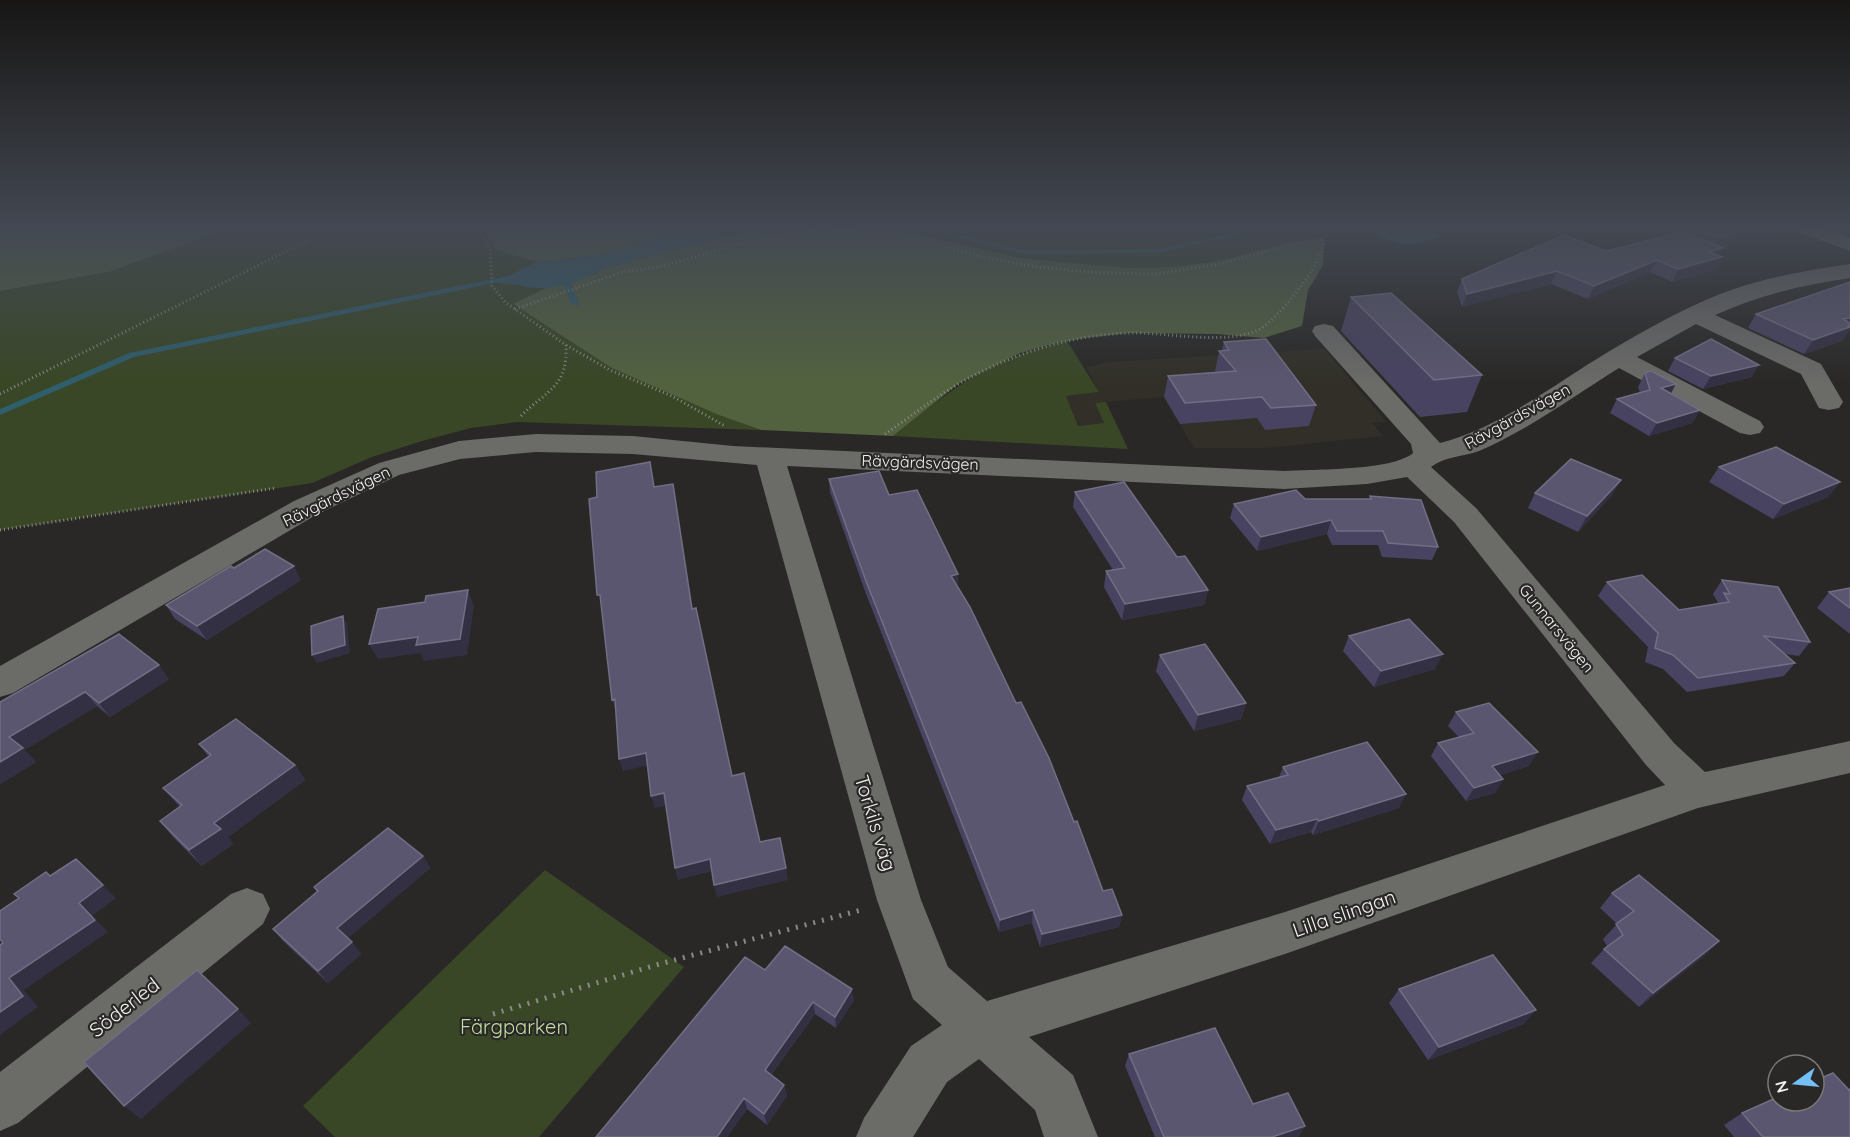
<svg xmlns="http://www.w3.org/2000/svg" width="1850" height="1137" font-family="Quicksand,sans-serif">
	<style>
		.built { fill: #312f27 }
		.green { fill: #394726 }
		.forest { fill: #52623f }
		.water { fill: #2f5e6d }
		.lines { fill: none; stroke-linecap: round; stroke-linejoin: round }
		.stream { fill: #2f5e6d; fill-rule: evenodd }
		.path-far1 { stroke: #8a8987; stroke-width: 3; stroke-dasharray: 1 3; stroke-linecap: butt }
		.path { stroke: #8a8987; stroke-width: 5; stroke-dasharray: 2 7; stroke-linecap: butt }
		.minor { fill: #6b6b68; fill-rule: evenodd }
		.wall { fill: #484361 }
		.shaded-wall { fill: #343043 }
		.building { fill: #5a5670; stroke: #726e84; stroke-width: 1.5 }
		.labels { text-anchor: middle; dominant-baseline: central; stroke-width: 4.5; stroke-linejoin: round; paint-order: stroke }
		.street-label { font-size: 16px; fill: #f1f1ef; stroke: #292826 }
		.near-street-label { font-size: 20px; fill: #f1f1ef; stroke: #292826 }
		.near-park-label { font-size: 20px; fill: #c2dda0; stroke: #292826 }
	</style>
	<rect width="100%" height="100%" fill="#292826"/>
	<path class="built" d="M 1324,349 L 1387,422 L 1372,423 L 1383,436 L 1265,448 L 1194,448 L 1164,397 L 1095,403 L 1104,423 L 1078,426 L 1065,396 L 1099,392 L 1086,367 L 1108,362 Z"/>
	<path class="green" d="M 248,225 L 481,225 L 496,250 L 536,262 L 508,276 L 496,278 L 497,285 L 509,282 L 546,288 L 513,305 C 594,349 674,399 761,430 L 517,422 L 471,428 L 422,441 L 372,457 L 312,483 L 0,530 L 0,291 L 109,272 L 229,228 Z
		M 712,225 L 784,225 L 730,235 Z
		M 851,225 L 1354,225 L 1324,239 L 1295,241 L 1218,261 L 1174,267 L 1126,268 L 1020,258 L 900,230 Z
		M 1067,341 L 1099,392 L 1066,396 L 1078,426 L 1104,423 L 1095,403 L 1106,402 L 1128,449 L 893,436 C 951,389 991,357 1067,341 Z
		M 545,870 L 684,967 L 539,1137 L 335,1137 L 303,1106 Z"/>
	<path class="forest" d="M 0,225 L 248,225 L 229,228 L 109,272 L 0,291 Z
		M 481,225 L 710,225 L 595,256 L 536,262 L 496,250 Z
		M 784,225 L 851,225 L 900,230 L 1020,258 L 1126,268 L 1174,267 L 1218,261 L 1295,241 L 1324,239 L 1323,265 L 1308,290 L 1302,326 L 1264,338 L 1216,334 L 1129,333 L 1084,338 L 1048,345 L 1020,353 L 958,384 L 893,436 L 761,430 L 719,415 L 612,368 L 513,304 L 546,288 L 595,274 L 604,268 L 730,235 Z"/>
	<path class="water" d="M 710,225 L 730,235 L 604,268 C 590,278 563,287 545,288 C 529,289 514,282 498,284 L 497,278 L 508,276 L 536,262 L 595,256 Z
		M 1361,225 L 1417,225 L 1442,235 C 1403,251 1397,245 1361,225 Z"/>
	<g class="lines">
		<path class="stream" d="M 729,225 L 740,225 L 720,232 L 717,230 Z
			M 909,225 L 921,225 L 1023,250 L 1160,249 L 1270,225 L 1283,225 L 1160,253 L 1023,254 Z
			M 497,278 L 501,280 L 500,282 L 134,357 L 0,415 L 0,409 L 129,353 Z
			M 564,280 L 571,282 L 579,304 L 578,306 L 571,304 L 563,282 Z"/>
		<path class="path-far1" d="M 476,225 L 490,250 L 492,286 L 505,302 L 566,345 L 610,370 L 672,396 L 725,426
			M 515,309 L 623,272 L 665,266 L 735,245 L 822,229 L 914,238 L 978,256 L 1036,267 L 1102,273 L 1157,274 L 1219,264 L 1302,242 L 1324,239
			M 0,394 L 339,225
			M 521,416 C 547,390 568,387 566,345
			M 885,434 C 910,417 934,398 960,383 C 1011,354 1070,335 1129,333 C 1166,332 1221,345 1256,331 C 1276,323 1318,268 1323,247 C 1325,239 1324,232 1320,225
			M 0,530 L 276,488"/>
		<path class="path" d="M 493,1014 L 656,965 L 861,910"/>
		<path class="minor" d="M 1787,225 L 1816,225 L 1850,238 L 1850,251 L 1790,229 Z
			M 1850,264 L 1850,278 C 1802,285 1759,295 1715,315 L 1821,364 L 1843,402 L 1839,408 L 1829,410 L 1819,408 L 1801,374 L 1696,324 L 1637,357 L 1760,421 L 1764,427 L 1760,433 L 1750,435 L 1740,433 L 1619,368 C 1574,396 1528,430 1479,451 C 1463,457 1445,456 1431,467 L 1476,508 L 1674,743 L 1705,772 L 1850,741 L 1850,773 L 1698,808 L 1285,954 L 1029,1037 L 1073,1075 L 1098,1137 L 1044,1137 L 1035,1110 L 979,1059 L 947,1082 L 913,1137 L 856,1137 L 864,1118 L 911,1046 L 942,1025 L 913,999 L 877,900 L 757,465 L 633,454 L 536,452 L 460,459 L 399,475 L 316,515 L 13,693 L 0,697 L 0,666 L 294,501 L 379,463 L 459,441 L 536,434 L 633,436 L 733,446 L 1284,471 C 1314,469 1392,471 1413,453 L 1411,444 L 1315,336 L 1312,331 L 1315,326 L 1324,324 L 1333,326 L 1440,443 C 1498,429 1556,383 1608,352 C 1647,329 1690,304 1734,289 C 1771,276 1811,270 1850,264 ZM 787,466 L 1284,489 L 1367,484 L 1407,477 L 1454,522 L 1646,765 L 1665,785 L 1285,912 L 987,1001 L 948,967 L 921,900 Z
			M 247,888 L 263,894 L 270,909 L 263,924 L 18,1123 L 0,1131 L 0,1072 L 231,894 Z"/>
	</g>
	<path class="wall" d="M 1654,225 L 1789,225 L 1787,229 L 1721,247 L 1719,256 L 1722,257 L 1715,270 L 1672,282 L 1650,272 L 1588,299 L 1551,284 L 1462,307 L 1457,292 L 1462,279 L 1606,251 L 1675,234 Z
		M 1351,297 L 1482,375 L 1467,412 L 1420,417 L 1341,331 Z
		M 1756,314 L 1849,330 L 1842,341 L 1804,354 L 1748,328 Z
		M 1224,342 L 1316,405 L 1309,426 L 1265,430 L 1257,418 L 1180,424 L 1164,397 L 1168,376 L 1216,372 L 1215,372 L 1219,351 L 1222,350 Z
		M 1675,358 L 1752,377 L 1703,389 L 1668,371 Z
		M 1645,373 L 1671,393 L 1700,410 L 1692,423 L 1649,436 L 1610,413 L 1617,399 L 1640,393 L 1638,387 Z
		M 1719,467 L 1840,482 L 1828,497 L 1773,519 L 1709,482 Z
		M 829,479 L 889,495 L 958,574 L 957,586 L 1074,822 L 1103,891 L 1122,915 L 1119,927 L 1040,947 L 1032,923 L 999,932 L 866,594 L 830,492 Z
		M 1075,492 L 1177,557 L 1208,590 L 1204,605 L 1122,620 L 1104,587 L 1106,571 L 1113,570 L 1073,507 Z
		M 1535,493 L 1612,495 L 1578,532 L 1528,508 Z
		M 1370,496 L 1438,547 L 1432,560 L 1382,557 L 1378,545 L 1332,545 L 1327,534 L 1257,551 L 1230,518 L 1234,504 L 1305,499 L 1370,499 Z
		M 234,568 L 301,580 L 207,640 L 175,619 L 166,605 Z
		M 1722,580 L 1810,642 L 1799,656 L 1785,654 L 1795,663 L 1784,676 L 1687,692 L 1663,669 L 1645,662 L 1648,647 L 1598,596 L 1607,582 L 1679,610 L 1717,603 L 1718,603 L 1713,594 Z
		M 1850,588 L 1850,634 L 1817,608 L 1829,592 Z
		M 1349,636 L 1435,669 L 1374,687 L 1343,651 Z
		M 1160,655 L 1246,703 L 1241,719 L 1194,731 L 1156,671 Z
		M 169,679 L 110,717 L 97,706 L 24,750 L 36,762 L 0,784 L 0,702 Z
		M 1456,712 L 1529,766 L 1500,775 L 1503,779 L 1495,793 L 1466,801 L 1431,756 L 1438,743 L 1459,737 L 1448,726 Z
		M 199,744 L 295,765 L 305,780 L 228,837 L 233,844 L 202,866 L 173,837 L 160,821 L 180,807 L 163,788 L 208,756 Z
		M 1283,767 L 1399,808 L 1313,835 L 1311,832 L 1270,844 L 1242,800 L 1247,786 L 1279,777 Z
		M 423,856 L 430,868 L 348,938 L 361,954 L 328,983 L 283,941 L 273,929 L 317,892 L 314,887 Z
		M 1612,893 L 1719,941 L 1704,956 L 1639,1007 L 1591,963 L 1607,946 L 1603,939 L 1617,924 L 1600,908 Z
		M 765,970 L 854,1000 L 836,1028 L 815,1014 L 771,1075 L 784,1085 L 787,1096 L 767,1125 L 747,1109 L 727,1137 Z
		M 1399,989 L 1524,1024 L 1428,1060 L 1389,1003 Z
		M 1129,1054 L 1253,1104 L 1305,1126 L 1298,1137 L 1155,1137 L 1125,1066 Z
		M 1849,1090 L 1850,1137 L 1734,1137 L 1724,1125 L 1742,1113 Z"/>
	<path class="shaded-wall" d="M 1764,225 L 1789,225 L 1787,229 L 1713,249 L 1719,237 Z
		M 1723,248 L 1718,259 L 1722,257 L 1715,270 L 1672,282 L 1678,269 L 1709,252 Z
		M 1657,260 L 1650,272 L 1588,299 L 1594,286 Z
		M 1557,271 L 1551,284 L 1462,307 L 1467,294 Z
		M 1850,318 L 1850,330 L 1842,341 L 1804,354 L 1813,340 L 1843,319 Z
		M 1759,365 L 1752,377 L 1703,389 L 1711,376 Z
		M 1676,384 L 1669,397 L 1661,388 Z
		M 1700,410 L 1692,423 L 1649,436 L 1657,423 Z
		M 1621,480 L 1612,495 L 1578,532 L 1587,516 Z
		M 1840,482 L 1828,497 L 1773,519 L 1784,504 Z
		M 673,484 L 675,496 L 695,621 L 692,609 Z
		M 1331,520 L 1327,534 L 1257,551 L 1261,537 Z
		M 294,566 L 301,580 L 207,640 L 197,626 Z
		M 958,574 L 957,587 L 951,576 Z
		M 468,590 L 474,606 L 467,655 L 424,661 L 420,653 L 378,659 L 369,644 Z
		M 1208,590 L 1204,605 L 1122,620 L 1125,604 Z
		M 343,616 L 347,624 L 350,653 L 317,663 L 312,655 Z
		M 1443,654 L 1435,669 L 1374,687 L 1381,671 Z
		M 159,665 L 169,679 L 110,717 L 99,703 Z
		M 85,692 L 97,706 L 24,750 L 36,762 L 0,784 L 0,762 L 9,737 Z
		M 615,699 L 616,712 L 612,700 Z
		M 1246,703 L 1241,719 L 1194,731 L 1198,715 Z
		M 1538,752 L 1529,766 L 1484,780 L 1492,766 Z
		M 646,753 L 650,765 L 623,771 L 619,759 Z
		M 295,765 L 305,780 L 228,837 L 233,844 L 202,866 L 189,850 L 214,823 Z
		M 1503,779 L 1495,793 L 1466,801 L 1474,788 Z
		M 664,793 L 667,805 L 655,808 L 651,796 Z
		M 1406,794 L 1399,808 L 1313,835 L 1319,821 Z
		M 1317,819 L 1311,832 L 1270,844 L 1276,830 Z
		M 423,856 L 430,868 L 346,940 L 337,928 Z
		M 710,859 L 713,871 L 678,880 L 675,868 Z
		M 786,868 L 788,880 L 717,897 L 714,885 Z
		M 103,885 L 116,898 L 92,916 L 108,932 L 24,990 L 38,1007 L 0,1035 L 0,1012 L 9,978 L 79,903 Z
		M 1033,910 L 1032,923 L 999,932 L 1000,920 Z
		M 1122,915 L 1119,927 L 1040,947 L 1042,934 Z
		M 1719,941 L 1704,956 L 1639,1007 L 1653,993 Z
		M 352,942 L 361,954 L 328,983 L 318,971 Z
		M 852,989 L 854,1000 L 836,1028 L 835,1017 Z
		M 813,1002 L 815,1014 L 767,1080 L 765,1070 Z
		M 238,1009 L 251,1023 L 141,1119 L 124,1106 Z
		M 1536,1010 L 1524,1024 L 1428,1060 L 1439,1047 Z
		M 784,1085 L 787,1096 L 767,1125 L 764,1114 Z
		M 744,1098 L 747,1109 L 727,1137 L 717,1137 Z
		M 1305,1126 L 1298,1137 L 1272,1137 Z"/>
	<path class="building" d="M 1689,225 L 1764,225 L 1719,237 Z
		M 1683,232 L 1723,248 L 1709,252 L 1722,257 L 1678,269 L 1657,260 L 1594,286 L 1557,271 L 1467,294 L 1462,279 L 1564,235 L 1606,251 Z
		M 1850,282 L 1850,318 L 1843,319 L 1850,323 L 1850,325 L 1848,326 L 1850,327 L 1813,340 L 1756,314 Z
		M 1391,293 L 1482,375 L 1434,380 L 1351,297 Z
		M 1266,339 L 1316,405 L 1271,408 L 1262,397 L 1185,403 L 1168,376 L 1236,371 L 1219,351 L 1229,350 L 1224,342 Z
		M 1711,339 L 1759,365 L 1711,376 L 1675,358 Z
		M 1651,371 L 1676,384 L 1661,388 L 1700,410 L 1657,423 L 1617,399 L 1650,390 L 1645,373 Z
		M 1776,447 L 1840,482 L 1784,504 L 1719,467 Z
		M 1571,459 L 1621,480 L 1587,516 L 1535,493 Z
		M 650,462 L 654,487 L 673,484 L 692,609 L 696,608 L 732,776 L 744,773 L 760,842 L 780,838 L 786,868 L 714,885 L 710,859 L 675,868 L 664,793 L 651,796 L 646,753 L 619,759 L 615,699 L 612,700 L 600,595 L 597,595 L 589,499 L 597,497 L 596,472 Z
		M 879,471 L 889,495 L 917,490 L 958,574 L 951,576 L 970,607 L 1016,703 L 1021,702 L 1049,758 L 1074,822 L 1077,821 L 1103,891 L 1112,889 L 1122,915 L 1042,934 L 1033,910 L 1000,920 L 866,581 L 829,479 Z
		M 1124,482 L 1177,557 L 1185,556 L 1208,590 L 1125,604 L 1106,571 L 1125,568 L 1075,492 Z
		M 1296,490 L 1305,499 L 1371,499 L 1370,496 L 1421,500 L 1438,547 L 1388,543 L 1383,531 L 1337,531 L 1331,520 L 1261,537 L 1234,504 Z
		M 265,549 L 294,566 L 197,626 L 166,605 L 231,566 L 234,568 Z
		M 1642,575 L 1679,610 L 1729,602 L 1724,593 L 1730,594 L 1722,580 L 1778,587 L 1810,642 L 1764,636 L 1795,663 L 1698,678 L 1673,655 L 1655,648 L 1658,633 L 1607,582 Z
		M 1850,588 L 1850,608 L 1829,592 Z
		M 468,590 L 460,639 L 416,645 L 418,637 L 369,644 L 378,609 L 425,602 L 426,596 Z
		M 343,616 L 345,645 L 312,655 L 311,626 Z
		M 1409,619 L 1443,654 L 1381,671 L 1349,636 Z
		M 119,634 L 159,665 L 99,703 L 85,692 L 9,737 L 23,748 L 0,762 L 0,702 Z
		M 1205,644 L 1246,703 L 1198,715 L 1160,655 Z
		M 1489,703 L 1538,752 L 1492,766 L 1503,779 L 1474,788 L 1438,743 L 1474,733 L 1456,712 Z
		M 236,719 L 295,765 L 214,823 L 221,829 L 189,850 L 160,821 L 182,805 L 163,788 L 211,755 L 199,744 Z
		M 1367,742 L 1406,794 L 1319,821 L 1317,819 L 1276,830 L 1247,786 L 1288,775 L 1283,767 Z
		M 388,828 L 423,856 L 337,928 L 352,942 L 318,971 L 273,929 L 318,891 L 314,887 Z
		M 76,859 L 103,885 L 79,903 L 95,920 L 9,978 L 23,996 L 0,1012 L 0,945 L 3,943 L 0,939 L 0,911 L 19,898 L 14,894 L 46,872 L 50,876 Z
		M 1639,875 L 1719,941 L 1653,993 L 1604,949 L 1623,935 L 1616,924 L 1634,911 L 1612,893 Z
		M 785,946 L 852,989 L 835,1017 L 813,1002 L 765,1070 L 784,1085 L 764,1114 L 744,1098 L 717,1137 L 596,1137 L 745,957 L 765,970 Z
		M 1493,955 L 1536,1010 L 1439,1047 L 1399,989 Z
		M 197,970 L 238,1009 L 124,1106 L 84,1062 Z
		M 1215,1028 L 1253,1104 L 1288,1093 L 1305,1126 L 1272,1137 L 1164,1137 L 1129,1054 Z
		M 1833,1073 L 1849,1090 L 1850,1089 L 1850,1137 L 1763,1137 L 1742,1113 L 1778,1097 L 1778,1101 L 1814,1101 L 1814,1081 Z"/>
	<linearGradient id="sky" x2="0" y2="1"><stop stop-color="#171615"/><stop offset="0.59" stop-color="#434852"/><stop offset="1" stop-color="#434852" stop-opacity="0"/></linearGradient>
	<rect width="1850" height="384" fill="url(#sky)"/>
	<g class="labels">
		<g class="street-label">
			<text transform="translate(1517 416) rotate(-29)">Rävgärdsvägen</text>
			<text transform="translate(920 462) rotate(2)">Rävgärdsvägen</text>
			<text transform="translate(336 496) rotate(-26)">Rävgärdsvägen</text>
			<text transform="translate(1557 628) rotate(51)">Gunnarsvägen</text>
		</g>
		<g class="near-street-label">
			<text transform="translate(876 823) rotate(73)">Torkils väg</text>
			<text transform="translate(1344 913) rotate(-19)">Lilla slingan</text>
			<text transform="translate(124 1007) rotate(-38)">Söderled</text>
		</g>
		<g class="near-park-label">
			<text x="514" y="1026">Färgparken</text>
		</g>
	</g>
	<g transform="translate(1796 1083) rotate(255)"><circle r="28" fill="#292826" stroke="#797876" stroke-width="1.5"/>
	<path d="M0-4.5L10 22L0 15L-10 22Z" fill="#74c0f6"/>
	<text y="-9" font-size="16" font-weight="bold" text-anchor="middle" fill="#f1f1ef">N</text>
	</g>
</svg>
